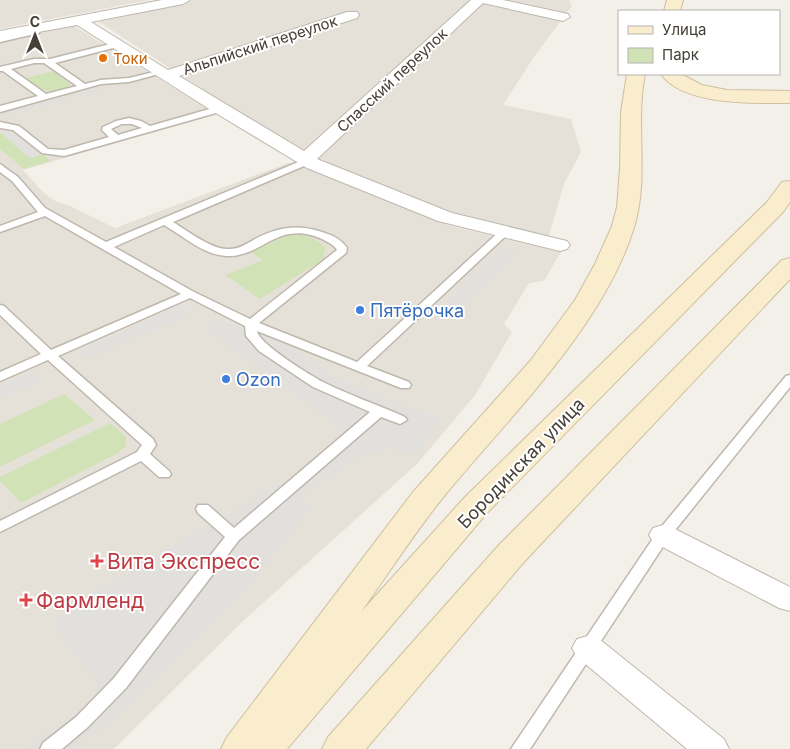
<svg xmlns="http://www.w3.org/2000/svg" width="790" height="749" font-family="Inter,sans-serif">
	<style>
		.residential { fill: #e6e1d8 }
		.green { fill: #d1e3b6 }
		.parking { fill: #e2e0dd }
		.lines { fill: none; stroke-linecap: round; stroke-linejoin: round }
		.lane-casing { stroke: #beb7ad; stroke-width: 3 }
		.street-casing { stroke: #beb7ad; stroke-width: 2 }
		.secondary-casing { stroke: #cebf9d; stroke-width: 2 }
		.lane { fill: #fff; fill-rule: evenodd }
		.street { fill: #fff; fill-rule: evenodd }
		.secondary { fill: #f9edcd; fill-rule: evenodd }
		.food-dot { fill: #e8710a; stroke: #fff; stroke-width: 2 }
		.shop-dot { fill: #3f7fe0; stroke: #fff; stroke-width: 2 }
		.health-dot { fill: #e0444e; stroke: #fff; stroke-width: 2 }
		.labels { text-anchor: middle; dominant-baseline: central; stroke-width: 4; stroke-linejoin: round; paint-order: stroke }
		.far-street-label { font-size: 15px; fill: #464038; stroke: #fff }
		.far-food-label { font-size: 15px; fill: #c56008; stroke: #fff; text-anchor: start }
		.shop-label { font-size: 18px; fill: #366cbe; stroke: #fff; text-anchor: start }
		.street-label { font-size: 18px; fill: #464038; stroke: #fff }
		.near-health-label { font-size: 21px; fill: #be3a42; stroke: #fff; text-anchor: start }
	</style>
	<rect width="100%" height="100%" fill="#f3f0e9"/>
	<path class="residential" d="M 0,0 L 149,0 L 0,29 Z
		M 193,0 L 569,0 L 572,6 L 534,57 L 503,105 L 571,119 L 581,152 L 564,184 L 549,236 L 452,214 L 312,160 L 99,22 Z
		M 69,23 L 206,108 L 208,112 L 207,117 L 23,170 L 46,195 L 57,202 L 68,205 L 115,228 L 288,163 L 327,173 L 451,226 L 561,252 L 544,281 L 529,283 L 504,324 L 512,332 L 475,395 L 418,463 L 242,622 L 114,749 L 0,749 L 0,36 Z"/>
	<path class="green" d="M 53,71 L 71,85 C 52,98 41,90 26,78 Z
		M 0,132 L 30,158 L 43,154 L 51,161 L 24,169 L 0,149 Z
		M 293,233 C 304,234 316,239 325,247 L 324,259 L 260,299 L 225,275 L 263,260 L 250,252 Z
		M 64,394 L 95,420 L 0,467 L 0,424 Z
		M 110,423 L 126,437 L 126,446 L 118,453 L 21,503 L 0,481 L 0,477 Z"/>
	<path class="parking" d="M 111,85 L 115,87 L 0,117 L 0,113 Z
		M 11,128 L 43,154 L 30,158 L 0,132 Z
		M 504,248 L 518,253 L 458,310 L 444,305 Z
		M 180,306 L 190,314 L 89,359 L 79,351 Z
		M 218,320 L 283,341 L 334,377 L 440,420 L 417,454 L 390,449 L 367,453 L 305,493 L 304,499 L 310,509 L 248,588 L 106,726 L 70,749 L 21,749 L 84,709 L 96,695 L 97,682 L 57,632 L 58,619 L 67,607 L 342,447 L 349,436 L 347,432 L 203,328 Z
		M 34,371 L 44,379 L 0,399 L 0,386 Z"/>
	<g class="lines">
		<defs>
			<path id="lane" d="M 36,29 L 40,31 L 39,33 L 0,42 L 0,38 Z
				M 118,42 L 121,42 L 121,46 L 55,63 L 85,84 L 101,80 L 129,78 L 162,70 L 166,72 L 129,82 L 101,84 L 0,112 L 0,106 L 38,96 L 3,71 L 0,71 L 0,67 L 34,59 L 50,59 ZM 34,63 L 44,63 L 77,86 L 46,94 L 11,69 Z
				M 220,106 L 224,109 L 223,111 L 64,156 L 42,153 L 13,130 L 0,128 L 0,122 L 19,126 L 48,149 L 64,150 L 109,137 L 102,130 L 103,127 L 116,121 L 129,118 L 141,121 L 150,126 ZM 122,124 L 132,124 L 142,128 L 118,135 L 111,129 Z
				M 308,158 L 311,159 L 311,163 L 173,222 C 186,230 211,249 227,249 C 237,250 247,244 255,239 C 278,227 297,224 322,232 C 332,235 341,239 347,248 L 346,253 L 259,323 L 357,362 L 502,229 L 506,228 L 511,231 L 367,366 L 409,382 L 411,385 L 409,388 L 401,388 L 257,331 C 259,344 310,375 323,382 C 349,395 378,405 405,417 L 407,420 L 400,424 L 381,417 L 239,540 L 126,688 L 88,727 L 62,749 L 40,749 L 43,743 L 76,717 L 114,678 L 225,537 L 198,513 L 196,509 L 198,505 L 208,505 L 234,528 L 370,412 L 313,387 L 259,351 L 246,336 L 245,326 L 190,298 L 58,356 L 153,439 L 156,445 L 150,454 L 169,471 L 171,474 L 169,477 L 159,477 L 141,461 L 0,532 L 0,521 L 137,452 L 142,445 L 48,360 L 0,381 L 0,372 L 41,354 L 0,315 L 0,305 L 4,306 L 51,350 L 181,294 L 45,216 L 0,232 L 0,226 L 38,212 L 12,181 L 0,172 L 0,164 L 18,177 L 45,208 L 106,242 ZM 164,225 C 183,236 204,255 226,256 C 263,258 276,219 322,239 C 327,242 334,244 337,250 L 250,319 L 194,292 L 114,247 Z
				M 790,375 L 790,387 L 668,539 L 530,749 L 511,749 L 658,531 L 786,376 Z"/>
			<path id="street" d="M 162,0 L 190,0 L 183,4 L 91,22 L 168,70 L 347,12 L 357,12 L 359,15 L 357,18 L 179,76 L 304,151 L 471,0 L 503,0 L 568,14 L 570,17 L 563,21 L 483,3 L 317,159 L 452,213 L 567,241 L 570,245 L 567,249 L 560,251 L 438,221 L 307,168 L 214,112 L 77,25 L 0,39 L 0,31 Z
				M 663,525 L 673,528 L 790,587 L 790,611 L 779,608 L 653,542 L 649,535 L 653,528 Z
				M 588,636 L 599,639 L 724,739 L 729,749 L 687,749 L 577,657 L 572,648 L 577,639 Z"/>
			<path id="secondary" d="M 667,0 L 683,0 L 680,11 L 664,11 Z
				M 627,74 L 645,74 C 635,124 649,175 635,224 C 606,324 510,416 445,495 C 415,532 389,573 361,612 L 465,497 L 767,202 L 782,182 L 790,181 L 790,202 L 783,212 L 487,513 L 287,749 L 221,749 L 227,737 L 413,492 L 531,360 L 575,300 L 595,264 L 612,226 L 617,207 L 620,169 L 621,112 Z
				M 661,74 L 681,74 L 702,85 L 727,90 L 790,91 L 790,103 C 755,103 683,106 661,74 Z
				M 790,258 L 790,279 L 523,563 L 366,749 L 322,749 L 328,737 L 499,545 L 782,260 Z"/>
		</defs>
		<use href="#lane" class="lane-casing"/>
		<use href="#street" class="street-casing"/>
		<use href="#secondary" class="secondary-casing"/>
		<use href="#lane" class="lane"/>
		<use href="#street" class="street"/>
		<use href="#secondary" class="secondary"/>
	</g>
	<circle class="food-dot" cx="103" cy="58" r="5"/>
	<g class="shop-dot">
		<circle cx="360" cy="310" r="5"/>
		<circle cx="226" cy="379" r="5"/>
	</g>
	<g class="health-dot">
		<path d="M94.5 553.5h5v5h5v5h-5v5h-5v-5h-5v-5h5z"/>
		<path d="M23.5 592.5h5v5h5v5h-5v5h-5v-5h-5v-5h5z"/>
	</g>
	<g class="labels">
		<g class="far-street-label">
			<text transform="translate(260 45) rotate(-18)">Альпийский переулок</text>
			<text transform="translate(392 80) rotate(-43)">Спасский переулок</text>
		</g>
		<g class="far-food-label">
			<text x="113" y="58">Токи</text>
		</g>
		<g class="shop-label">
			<text x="370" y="310">Пятёрочка</text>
			<text x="236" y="379">Ozon</text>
		</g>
		<g class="street-label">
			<text transform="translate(521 463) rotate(-46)">Бородинская улица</text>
		</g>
		<g class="near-health-label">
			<text x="107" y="561">Вита Экспресс</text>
			<text x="36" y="600">Фармленд</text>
		</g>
	</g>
	<rect x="618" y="10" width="162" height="65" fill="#ffffff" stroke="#b5b3af"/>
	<rect x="628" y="26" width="25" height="8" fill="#f9edcd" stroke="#b5b3af"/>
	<text x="662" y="35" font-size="15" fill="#464038">Улица</text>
	<rect x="628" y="48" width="25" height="15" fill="#d1e3b6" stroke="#b5b3af"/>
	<text x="662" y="60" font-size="15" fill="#464038">Парк</text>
	<g transform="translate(35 35)" stroke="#ffffff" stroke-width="4" paint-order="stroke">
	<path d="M0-4L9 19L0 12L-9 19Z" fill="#464038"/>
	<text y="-8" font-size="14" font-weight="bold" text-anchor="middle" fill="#464038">С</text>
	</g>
</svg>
